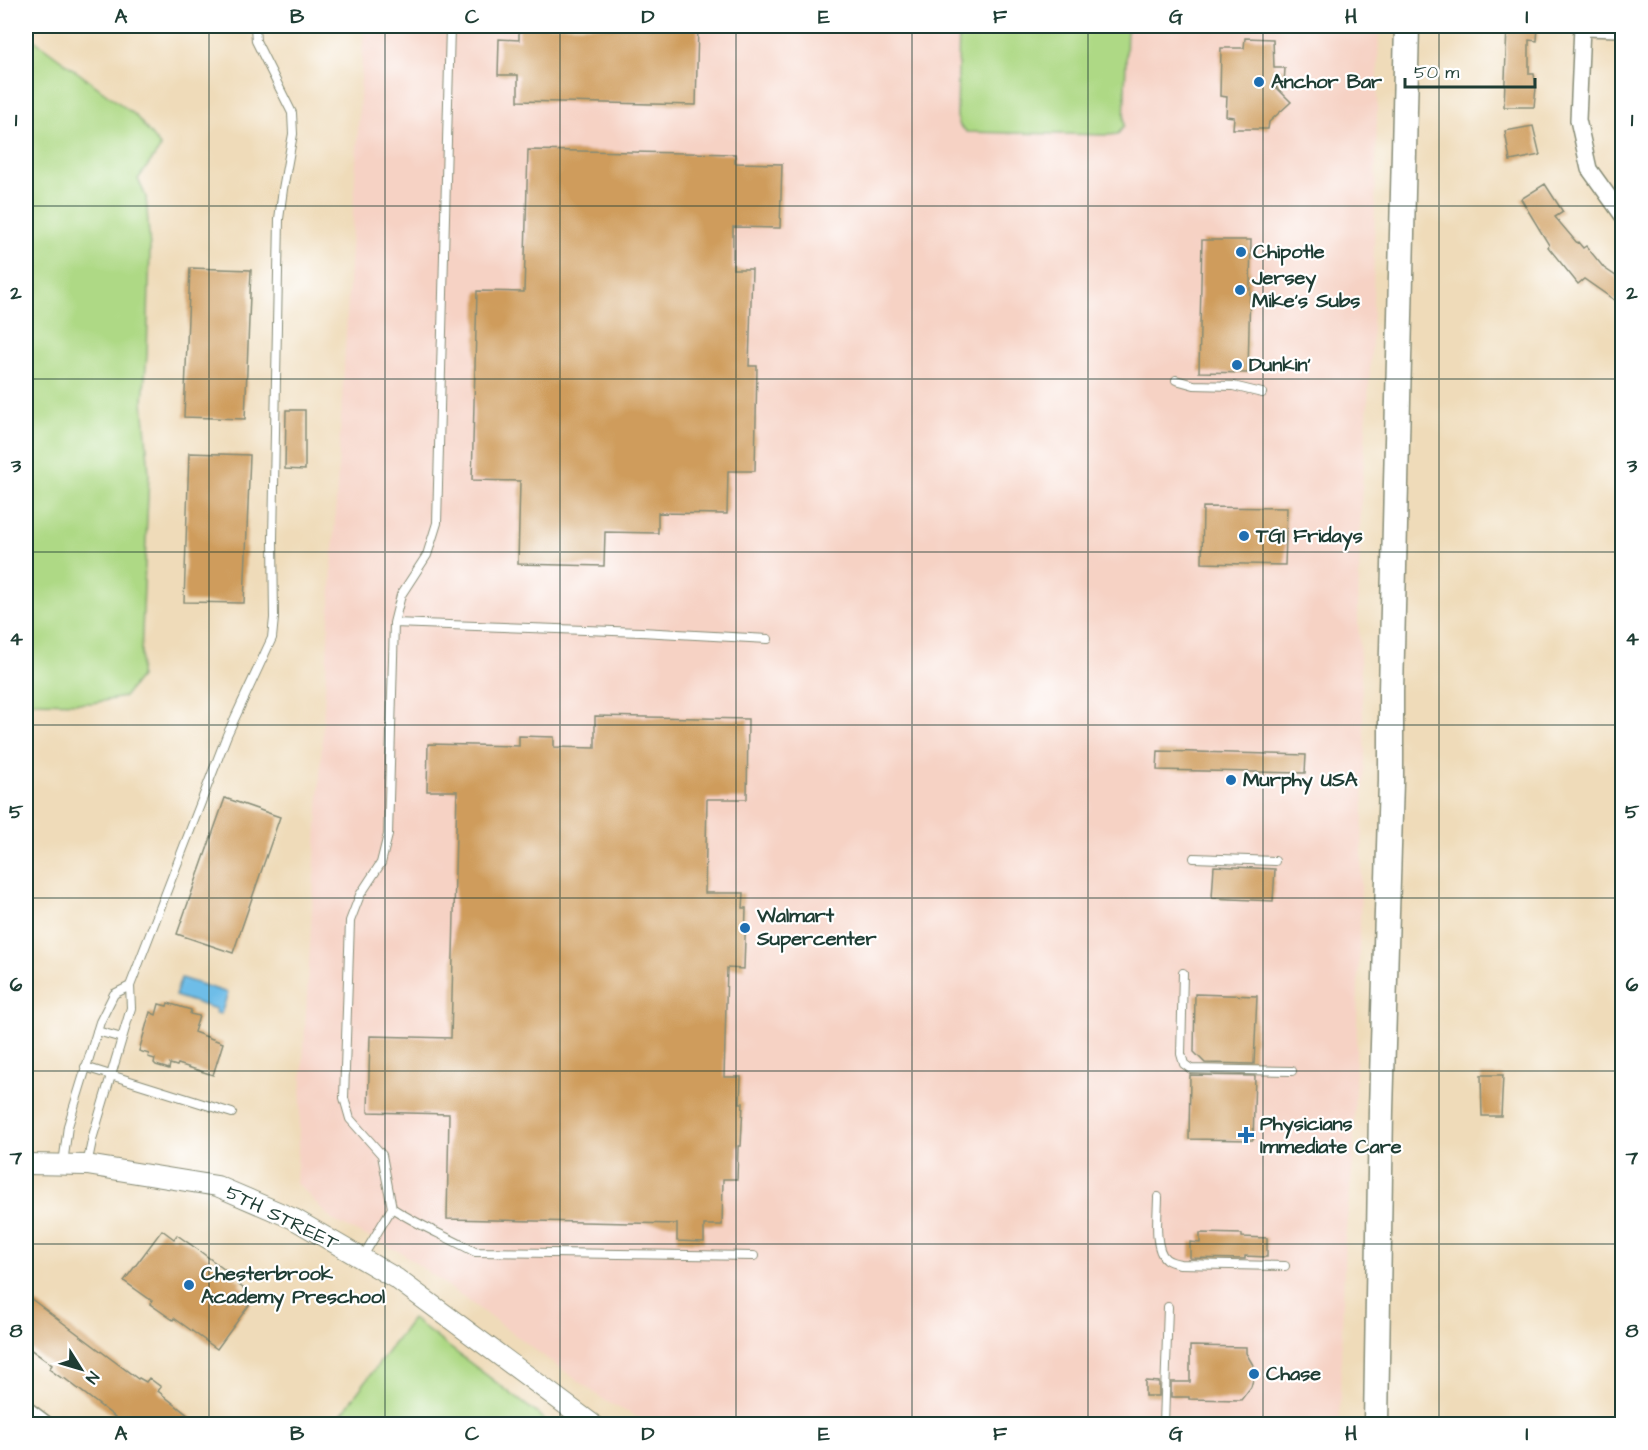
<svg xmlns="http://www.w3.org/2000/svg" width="1648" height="1450" font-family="'Architects Daughter',sans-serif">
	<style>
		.built { fill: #f6d2c4 }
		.green { fill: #aed985; stroke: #668b5c; stroke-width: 1.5 }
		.water { fill: #6ebde8; stroke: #467d8e; stroke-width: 1.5 }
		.building { fill: #cf9c5c }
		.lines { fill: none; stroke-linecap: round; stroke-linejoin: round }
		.service-casing { stroke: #878c76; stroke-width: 10 }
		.minor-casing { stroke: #878c76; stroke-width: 18 }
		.tertiary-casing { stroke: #878c76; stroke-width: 22 }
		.primary-casing { stroke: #878c76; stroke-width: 27 }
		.service { stroke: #fff; stroke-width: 8 }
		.minor { stroke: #fff; stroke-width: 15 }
		.tertiary { stroke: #fff; stroke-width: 20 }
		.primary { stroke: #fff; stroke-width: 24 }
		.grid { fill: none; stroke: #1f3d34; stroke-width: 1.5; stroke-opacity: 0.55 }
		.poi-dot { fill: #1f6fb2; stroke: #fff; stroke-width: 2 }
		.labels { text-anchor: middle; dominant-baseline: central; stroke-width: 4.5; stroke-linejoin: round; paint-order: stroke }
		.poi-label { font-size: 20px; font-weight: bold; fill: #1f3d34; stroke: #fff; text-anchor: start }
		.street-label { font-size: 20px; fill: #1f3d34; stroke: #fff }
		.neatline { fill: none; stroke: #1f3d34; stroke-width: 2 }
		.grid-label { font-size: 20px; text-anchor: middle; font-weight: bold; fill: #1f3d34 }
	</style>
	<rect width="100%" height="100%" fill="#fff"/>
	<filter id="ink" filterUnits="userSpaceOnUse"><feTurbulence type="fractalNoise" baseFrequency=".0167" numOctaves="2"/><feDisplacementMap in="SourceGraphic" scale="12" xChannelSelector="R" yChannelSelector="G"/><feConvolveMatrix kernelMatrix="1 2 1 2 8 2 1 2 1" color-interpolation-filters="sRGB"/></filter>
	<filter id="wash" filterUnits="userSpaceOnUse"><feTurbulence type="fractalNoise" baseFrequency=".008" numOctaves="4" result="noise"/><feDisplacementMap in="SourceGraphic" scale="24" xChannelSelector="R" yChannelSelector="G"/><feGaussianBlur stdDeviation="1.35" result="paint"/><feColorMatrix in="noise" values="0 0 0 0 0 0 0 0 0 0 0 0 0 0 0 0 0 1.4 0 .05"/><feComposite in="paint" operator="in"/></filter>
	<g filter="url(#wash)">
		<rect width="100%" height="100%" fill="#efdbb9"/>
		<path class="built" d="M 364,26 L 1379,26 L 1372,343 L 1361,502 L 1358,617 L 1365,752 L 1353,1161 L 1345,1239 L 1339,1424 L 651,1424 L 607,1402 L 402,1253 L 332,1220 L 296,1182 Z"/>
		<path class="green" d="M 959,26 L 1127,26 L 1124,126 L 1118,134 L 1109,135 L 967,132 L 960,126 L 957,117 Z
			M 26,34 L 135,115 L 161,147 L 138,179 L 146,197 L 150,249 L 147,355 L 143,401 L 149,473 L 140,677 L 124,697 L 92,703 L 26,702 Z
			M 412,1319 L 534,1411 L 550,1424 L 334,1424 Z"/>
		<path class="water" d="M 181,978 L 228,993 L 221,1014 L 215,1013 L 216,1009 L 175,996 Z"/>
		<g id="blocks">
			<path class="building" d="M 519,26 L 698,26 L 696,105 L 518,101 L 518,75 L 498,75 L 499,39 L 519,40 Z
				M 1507,26 L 1538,26 L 1537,41 L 1529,40 L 1529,74 L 1534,74 L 1536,88 L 1534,107 L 1504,107 Z
				M 1245,38 L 1273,39 L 1274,68 L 1285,68 L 1284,85 L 1274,85 L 1291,102 L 1269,122 L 1268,129 L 1233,129 L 1234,117 L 1226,116 L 1227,97 L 1220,96 L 1221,48 L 1244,48 Z
				M 1533,126 L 1540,155 L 1510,161 L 1505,131 Z
				M 528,150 L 735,154 L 735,163 L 782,164 L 780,228 L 733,227 L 733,269 L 752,269 L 749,366 L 757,366 L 755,471 L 728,471 L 727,514 L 658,513 L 658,533 L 605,532 L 604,566 L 518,564 L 520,481 L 472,480 L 477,291 L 524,292 Z
				M 1545,184 L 1563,212 L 1555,217 L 1577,243 L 1578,242 L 1583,248 L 1586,246 L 1604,268 L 1623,281 L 1623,306 L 1584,279 L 1578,284 L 1548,247 L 1549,245 L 1521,199 Z
				M 1202,240 L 1251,240 L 1248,373 L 1199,372 Z
				M 190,268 L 251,270 L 245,419 L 184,417 Z
				M 286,410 L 305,410 L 305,470 L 285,469 Z
				M 189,453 L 250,455 L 244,603 L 184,602 Z
				M 1203,507 L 1287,508 L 1285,565 L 1202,563 Z
				M 595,716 L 748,719 L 747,799 L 707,799 L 705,893 L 744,893 L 743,908 L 746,908 L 744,969 L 727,968 L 724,1077 L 741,1077 L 740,1103 L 743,1103 L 741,1146 L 738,1146 L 737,1179 L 723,1179 L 722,1225 L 704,1225 L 704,1242 L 677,1241 L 677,1224 L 447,1219 L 449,1114 L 368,1112 L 370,1036 L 451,1038 L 457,791 L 427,791 L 428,744 L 519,746 L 519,736 L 554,737 L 554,747 L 595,748 Z
				M 1158,751 L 1306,755 L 1305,773 L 1157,770 Z
				M 225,798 L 280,817 L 233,953 L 177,934 Z
				M 1214,866 L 1275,869 L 1273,901 L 1212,898 Z
				M 1195,994 L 1257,996 L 1254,1064 L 1205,1063 L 1194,1052 Z
				M 168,1003 L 191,1010 L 190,1014 L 199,1016 L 194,1032 L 223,1043 L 213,1075 L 178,1064 L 177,1066 L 170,1064 L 169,1069 L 156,1065 L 154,1063 L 155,1059 L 148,1057 L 149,1054 L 139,1051 L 150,1012 L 156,1015 L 159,1004 L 167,1006 Z
				M 1190,1075 L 1255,1076 L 1253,1140 L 1189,1139 Z
				M 1481,1075 L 1503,1075 L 1501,1116 L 1482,1116 Z
				M 162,1230 L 174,1239 L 177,1235 L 197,1249 L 241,1282 L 239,1285 L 255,1297 L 217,1349 L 174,1318 L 173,1320 L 150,1304 L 152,1301 L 124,1281 Z
				M 1200,1233 L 1242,1234 L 1242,1237 L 1267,1238 L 1267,1257 L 1245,1256 L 1245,1259 L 1190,1258 L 1190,1242 L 1200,1243 Z
				M 26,1295 L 138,1379 L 139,1378 L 146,1382 L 149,1378 L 161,1387 L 158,1391 L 200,1425 L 110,1425 L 115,1417 L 64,1378 L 63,1379 L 49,1369 L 52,1365 L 26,1346 Z
				M 1190,1346 L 1246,1347 L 1246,1353 L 1253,1365 L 1254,1376 L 1251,1387 L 1241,1400 L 1189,1399 L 1189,1397 L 1171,1397 L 1171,1382 L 1190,1382 Z
				M 1145,1381 L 1159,1382 L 1159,1396 L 1145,1396 Z"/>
		</g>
	</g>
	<g filter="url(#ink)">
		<use href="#blocks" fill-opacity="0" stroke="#878c76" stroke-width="1.5"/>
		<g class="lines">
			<defs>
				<path id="service" d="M 1176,380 L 1194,385 L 1233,386 L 1262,393
					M 394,623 L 641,632 L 768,639
					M 1194,858 L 1275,861
					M 1183,973 L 1181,1054 L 1184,1064 L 1191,1069 L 1292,1071
					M 97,1031 L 122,1038
					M 85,1067 L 232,1113
					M 63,1164 L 68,1126 L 100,1022 L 114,994 L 130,986
					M 87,1165 L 93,1136 L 131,1008 L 130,986 L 227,735 L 272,638 L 274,618 L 273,539 L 279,219 L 283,189 L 293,134 L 292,113 L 256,41 L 255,26
					M 1158,1197 C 1158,1212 1153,1249 1166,1259 C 1170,1262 1175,1263 1180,1264 L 1285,1266
					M 392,1208 L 382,1155 L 350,1119 L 344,1098 L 350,921 L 360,895 L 381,863 L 388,835 L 394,623 L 401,595 L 427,555 L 437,523 L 450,26
					M 362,1258 L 392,1208 C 419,1226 448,1237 475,1252 L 754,1256
					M 1164,1424 L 1168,1307"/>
				<path id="minor" d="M 1582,26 L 1578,120 L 1589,169 L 1622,215
					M 1582,28 L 1622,29
					M 26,1409 L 46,1424"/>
				<path id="tertiary" d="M 26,1164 L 87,1165 L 217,1186 L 294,1219 L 397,1279 L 592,1424"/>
				<path id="primary" d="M 1376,1424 L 1381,1110 L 1391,781 L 1391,691 L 1407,26"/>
			</defs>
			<use href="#service" class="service-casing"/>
			<use href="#minor" class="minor-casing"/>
			<use href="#tertiary" class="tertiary-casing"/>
			<use href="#primary" class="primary-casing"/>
			<use href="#service" class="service"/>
			<use href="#minor" class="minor"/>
			<use href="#tertiary" class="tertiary"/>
			<use href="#primary" class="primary"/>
		</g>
	</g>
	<path class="grid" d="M 209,26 L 209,1424M 385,26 L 385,1424M 560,26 L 560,1424M 736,26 L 736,1424M 912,26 L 912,1424M 1088,26 L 1088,1424M 1263,26 L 1263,1424M 1439,26 L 1439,1424M 26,206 L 1622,206M 26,379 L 1622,379M 26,552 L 1622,552M 26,725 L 1622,725M 26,898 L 1622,898M 26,1071 L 1622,1071M 26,1244 L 1622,1244"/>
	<g class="poi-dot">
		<circle cx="1259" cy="82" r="6"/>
		<circle cx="1241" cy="252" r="6"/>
		<circle cx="1240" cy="290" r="6"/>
		<circle cx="1237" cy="365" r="6"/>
		<circle cx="1244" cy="536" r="6"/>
		<circle cx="1231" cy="780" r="6"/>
		<circle cx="745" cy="928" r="6"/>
		<path d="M1243 1126h6v6h6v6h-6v6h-6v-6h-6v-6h6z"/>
		<circle cx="189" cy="1285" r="6"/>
		<circle cx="1254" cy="1374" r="6"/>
	</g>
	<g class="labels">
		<g class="poi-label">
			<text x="1271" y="82">Anchor Bar</text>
			<text x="1253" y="252">Chipotle</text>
			<text x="1252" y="278">Jersey<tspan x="1252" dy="23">Mike's Subs</tspan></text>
			<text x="1249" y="365">Dunkin'</text>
			<text x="1256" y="536">TGI Fridays</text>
			<text x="1243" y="780">Murphy USA</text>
			<text x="757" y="916">Walmart<tspan x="757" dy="23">Supercenter</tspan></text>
			<text x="1260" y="1124">Physicians<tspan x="1260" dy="23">Immediate Care</tspan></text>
			<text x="201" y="1274">Chesterbrook<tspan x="201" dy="23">Academy Preschool</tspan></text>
			<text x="1266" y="1374">Chase</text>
		</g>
		<g class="street-label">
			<text transform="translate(282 1218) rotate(26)">5TH STREET</text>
		</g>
	</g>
	<rect width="1648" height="1450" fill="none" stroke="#fff" stroke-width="66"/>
	<g transform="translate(81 1369) rotate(127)" stroke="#ffffff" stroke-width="4.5" paint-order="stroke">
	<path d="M0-4.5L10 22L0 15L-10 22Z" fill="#1f3d34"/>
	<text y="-9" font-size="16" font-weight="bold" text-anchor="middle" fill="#1f3d34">N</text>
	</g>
	<path d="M1405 78v9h130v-9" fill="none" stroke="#1f3d34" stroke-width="3"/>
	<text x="1414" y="78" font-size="18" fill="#1f3d34" stroke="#ffffff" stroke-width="4.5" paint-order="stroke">50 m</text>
	<rect x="33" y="33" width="1582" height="1384" class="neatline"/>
	<g class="grid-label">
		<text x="121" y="23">A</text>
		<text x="297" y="23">B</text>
		<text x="472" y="23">C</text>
		<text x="648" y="23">D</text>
		<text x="824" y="23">E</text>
		<text x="1000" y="23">F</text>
		<text x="1176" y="23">G</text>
		<text x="1351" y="23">H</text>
		<text x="1527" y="23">I</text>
		<text x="16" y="126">1</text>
		<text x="1632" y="126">1</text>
		<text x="16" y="299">2</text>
		<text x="1632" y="299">2</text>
		<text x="16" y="472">3</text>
		<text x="1632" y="472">3</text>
		<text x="16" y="645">4</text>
		<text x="1632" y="645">4</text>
		<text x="16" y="818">5</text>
		<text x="1632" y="818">5</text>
		<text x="16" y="991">6</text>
		<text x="1632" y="991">6</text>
		<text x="16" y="1164">7</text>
		<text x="1632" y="1164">7</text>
		<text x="16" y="1337">8</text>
		<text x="1632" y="1337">8</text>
		<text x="121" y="1440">A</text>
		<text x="297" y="1440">B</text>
		<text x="472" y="1440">C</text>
		<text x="648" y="1440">D</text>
		<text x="824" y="1440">E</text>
		<text x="1000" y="1440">F</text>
		<text x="1176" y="1440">G</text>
		<text x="1351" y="1440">H</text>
		<text x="1527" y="1440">I</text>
	</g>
</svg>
